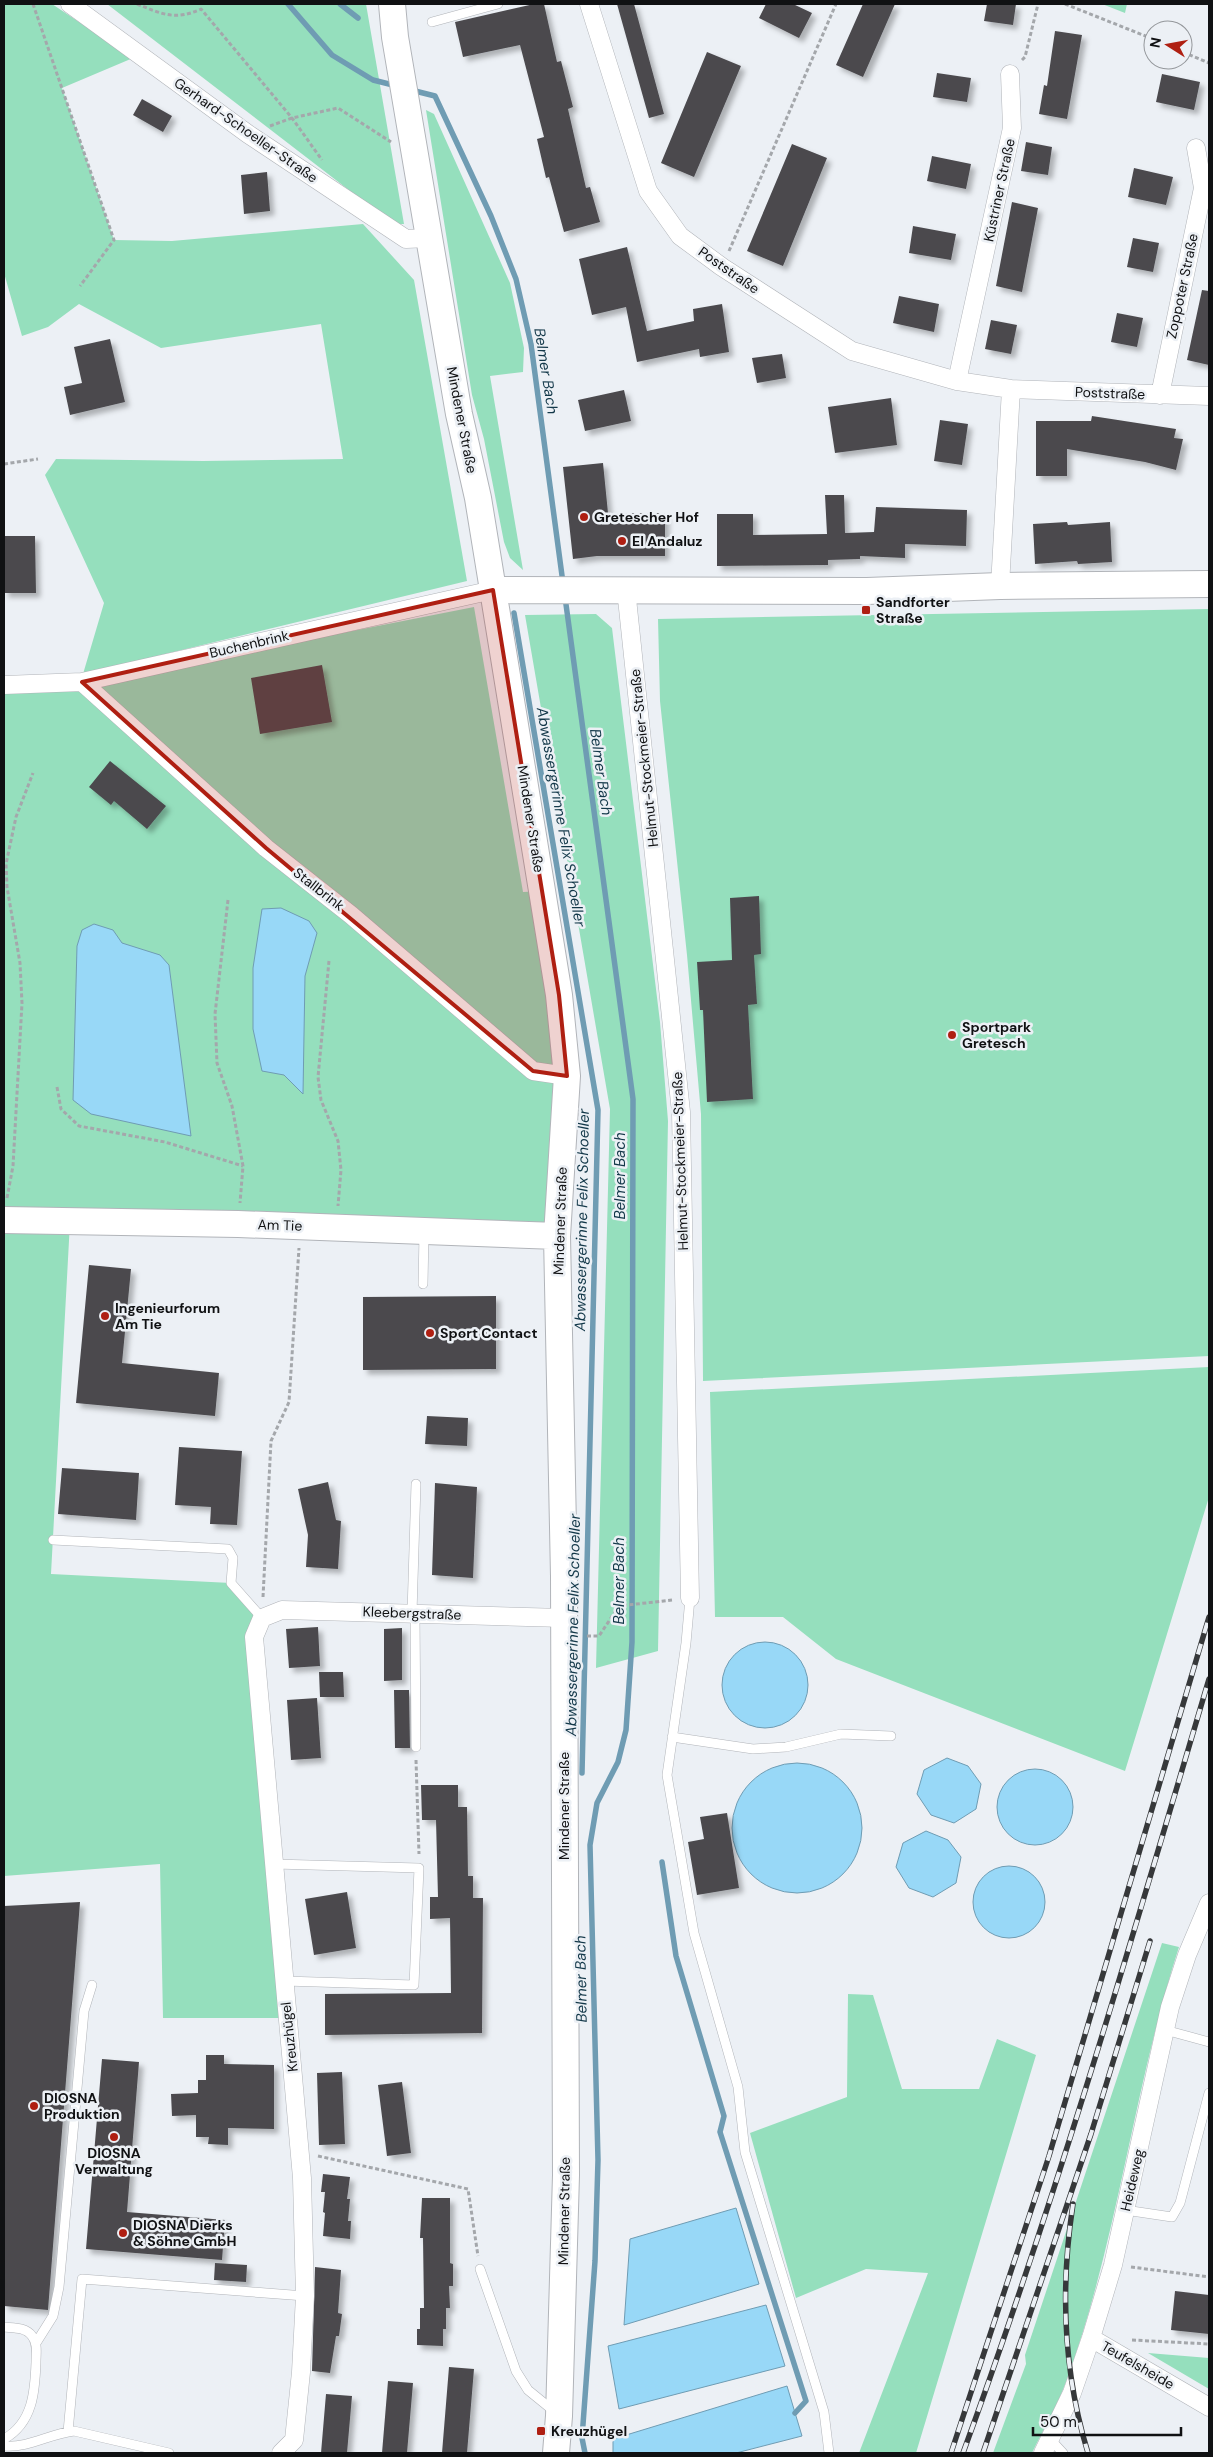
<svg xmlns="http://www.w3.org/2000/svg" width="1213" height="2457" font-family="'DM Sans',sans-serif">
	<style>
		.green { fill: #95dfbd }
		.water { fill: #98d8f7; stroke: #6f9cb3 }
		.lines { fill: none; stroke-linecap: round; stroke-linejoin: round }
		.stream { stroke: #6f9cb3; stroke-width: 5.5 }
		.building { fill: #4b4a4e; filter: url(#shadow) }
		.lane-casing { stroke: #b1b4b9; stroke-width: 10 }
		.street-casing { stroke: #b1b4b9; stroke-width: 19 }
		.secondary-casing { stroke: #b1b4b9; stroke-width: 28 }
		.path { stroke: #a4a7ab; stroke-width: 3; stroke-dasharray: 4 2.5; stroke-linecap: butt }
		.lane { stroke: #fff; stroke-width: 9 }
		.street { stroke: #fff; stroke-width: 18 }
		.secondary { stroke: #fff; stroke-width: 26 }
		.rail-casing { stroke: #36383a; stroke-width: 5.5 }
		.rail { stroke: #ecf0f5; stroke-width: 4; stroke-dasharray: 11; stroke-linecap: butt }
		.marked { fill: #af1f12; fill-opacity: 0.2; stroke: #af1f12; stroke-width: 4; stroke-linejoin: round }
		.poi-dot { fill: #af1f12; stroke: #ecf0f5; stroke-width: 2 }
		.labels { text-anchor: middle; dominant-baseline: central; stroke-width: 5; stroke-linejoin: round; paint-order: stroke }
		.street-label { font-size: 14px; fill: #101113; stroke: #ecf0f5 }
		.poi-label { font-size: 14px; font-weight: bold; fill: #101113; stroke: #ecf0f5; text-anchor: start }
		.water-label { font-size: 15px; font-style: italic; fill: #133849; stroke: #ecf0f5 }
	</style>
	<defs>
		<filter id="shadow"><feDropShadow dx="4.5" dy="4.5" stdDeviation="2.5" flood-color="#0004"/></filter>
	</defs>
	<rect width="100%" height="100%" fill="#ecf0f5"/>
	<path class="green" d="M 4,4 L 52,4 L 133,58 L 62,88 L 114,240 L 172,241 L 363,224 L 414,280 L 467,581 L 83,674 L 104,603 L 45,475 L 56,459 L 203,461 L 343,459 L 321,324 L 161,348 L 79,304 L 48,327 L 22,336 L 4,273 Z
		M 107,4 L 366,4 L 404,224 L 393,224 Z
		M 1102,4 L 1127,4 L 1125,13 Z
		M 426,110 L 434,114 L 510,283 L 524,348 L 523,372 L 490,376 L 523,570 L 510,558 L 504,542 L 484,439 L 472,395 Z
		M 474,607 L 523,892 L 543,891 L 559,995 L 557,1236 L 70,1222 L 51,1574 L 231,1583 L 262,1618 L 287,2018 L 163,2018 L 160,1864 L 4,1876 L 4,685 L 327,636 Z
		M 1209,609 L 1209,1356 L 703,1381 L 701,1114 L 687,955 L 660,701 L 658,619 Z
		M 596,614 L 612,628 L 660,1022 L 668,1121 L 658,1651 L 596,1668 L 610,1109 L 525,615 Z
		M 1209,1367 L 1209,1497 L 1125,1771 L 836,1659 L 783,1617 L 715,1617 L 710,1392 Z
		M 1162,1943 L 1179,1947 C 1133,2089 1118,2241 1066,2382 C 1057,2406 1043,2430 1032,2453 L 993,2453 L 1026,2364 L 1025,2355 Z
		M 848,1994 L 873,1995 L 902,2089 L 979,2089 L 997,2039 L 1036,2055 L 916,2453 L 859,2453 L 928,2273 L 866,2269 L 796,2298 L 750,2133 L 847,2097 Z
		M 1148,2353 L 1209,2358 L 1209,2389 Z"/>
	<path class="water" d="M 281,908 L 309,921 L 317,933 L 305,976 L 303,1094 L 284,1075 L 262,1071 L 253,1029 L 253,968 L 262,909 Z
		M 94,924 L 113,930 L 122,943 L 160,955 L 169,965 L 191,1136 L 91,1114 L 73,1100 L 77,946 L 82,930 Z
		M722 1685a43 43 0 1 1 86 0a43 43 0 1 1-86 0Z
		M 947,1758 L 968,1766 L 981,1784 L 976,1809 L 954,1823 L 931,1815 L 917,1794 L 924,1770 Z
		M732 1828a65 65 0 1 1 130 0a65 65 0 1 1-130 0Z
		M997 1807a38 38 0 1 1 76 0a38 38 0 1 1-76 0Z
		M 926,1831 L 948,1840 L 961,1857 L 956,1883 L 933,1897 L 909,1888 L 896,1867 L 903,1843 Z
		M973 1902a36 36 0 1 1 72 0a36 36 0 1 1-72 0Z
		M 736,2208 L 759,2284 L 624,2325 L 630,2239 Z
		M 766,2305 L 785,2366 L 619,2409 L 608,2346 Z
		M 787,2386 L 802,2436 L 736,2453 L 613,2453 L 613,2439 Z"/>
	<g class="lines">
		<path class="stream" d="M 288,4 L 332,55 L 373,80 L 397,86
			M 340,4 L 358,18
			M 411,90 L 435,96 L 491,216 L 516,279 L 531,344 L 563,583
			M 565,597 L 633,1099 L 632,1642 L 626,1730 L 618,1762 L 597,1803 L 590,1845 L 598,2160 L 595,2261 L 582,2438 L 585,2453
			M 514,613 L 598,1110 L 582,1773
			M 662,1862 L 676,1956 L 724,2116 L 720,2132 L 806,2401 L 795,2413"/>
	</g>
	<path class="building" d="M 534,4 L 544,4 L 557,62 L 561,61 L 573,107 L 568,109 L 586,188 L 590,187 L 600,222 L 564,232 L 549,177 L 546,178 L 537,139 L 544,137 L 520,45 L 463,57 L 455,22 Z
		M 617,4 L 634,4 L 664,114 L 649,118 Z
		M 766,4 L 793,4 L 812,13 L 799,38 L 759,18 Z
		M 863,4 L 895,4 L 863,77 L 836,65 Z
		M 987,4 L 1016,4 L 1013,25 L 984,21 Z
		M 1055,31 L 1082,35 L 1067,119 L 1039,114 L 1044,85 L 1047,86 Z
		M 707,52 L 741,66 L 694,177 L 661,163 Z
		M 937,73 L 971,78 L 967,102 L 933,97 Z
		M 1162,74 L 1200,82 L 1194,110 L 1156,102 Z
		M 142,99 L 172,116 L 163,132 L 133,115 Z
		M 1026,142 L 1052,147 L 1048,175 L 1021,171 Z
		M 792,144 L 827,158 L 783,266 L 747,251 Z
		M 932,156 L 971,164 L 966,189 L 927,181 Z
		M 1134,168 L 1173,177 L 1166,205 L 1128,197 Z
		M 267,172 L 270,211 L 244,214 L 241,175 Z
		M 1012,202 L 1038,208 L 1022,292 L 996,286 Z
		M 913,226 L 956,234 L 951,260 L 909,253 Z
		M 1133,238 L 1159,243 L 1153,272 L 1127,267 Z
		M 627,247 L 647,331 L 694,321 L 693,309 L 722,304 L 729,352 L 700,357 L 699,349 L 637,362 L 626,307 L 592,315 L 579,259 Z
		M 1202,290 L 1209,291 L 1209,365 L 1187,360 Z
		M 899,296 L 939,304 L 934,332 L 893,323 Z
		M 1117,313 L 1143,318 L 1137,347 L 1111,342 Z
		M 991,320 L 1017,325 L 1011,354 L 985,349 Z
		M 110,339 L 125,402 L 70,415 L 64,387 L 82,383 L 74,347 Z
		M 782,354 L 786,378 L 757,383 L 752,358 Z
		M 624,390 L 631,421 L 585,431 L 578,400 Z
		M 891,398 L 897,445 L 835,453 L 828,407 Z
		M 1092,416 L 1176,429 L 1174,438 L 1183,439 L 1176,470 L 1145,462 L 1067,449 L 1067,476 L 1036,476 L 1036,421 L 1091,421 Z
		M 940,420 L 968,424 L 962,465 L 934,461 Z
		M 603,463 L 608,513 L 665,513 L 665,556 L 597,556 L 573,559 L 563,467 Z
		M 825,495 L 844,495 L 845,533 L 874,532 L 876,507 L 967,510 L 966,546 L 905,544 L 905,558 L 860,556 L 860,559 L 828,560 L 828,565 L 717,566 L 717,514 L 753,514 L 753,535 L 827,534 Z
		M 1067,522 L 1068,525 L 1110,522 L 1112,562 L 1078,564 L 1077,561 L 1035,564 L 1033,524 Z
		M 4,536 L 35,536 L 36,593 L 4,593 Z
		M 322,665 L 332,722 L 260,734 L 251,678 Z
		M 110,761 L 166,806 L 147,829 L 114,801 L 111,805 L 89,787 Z
		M 759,896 L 761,954 L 754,955 L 757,1004 L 748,1005 L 753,1099 L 707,1102 L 703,1010 L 700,1010 L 697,962 L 732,960 L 730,898 Z
		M 89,1265 L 131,1269 L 122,1363 L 219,1373 L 215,1416 L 76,1403 Z
		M 496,1296 L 496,1369 L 363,1370 L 363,1297 Z
		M 427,1416 L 468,1418 L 467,1446 L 425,1444 Z
		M 179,1447 L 242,1451 L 237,1525 L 210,1524 L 211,1507 L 175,1505 Z
		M 62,1468 L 139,1473 L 136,1520 L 58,1514 Z
		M 328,1482 L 336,1520 L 341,1521 L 338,1569 L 306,1567 L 308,1535 L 298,1489 Z
		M 435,1483 L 477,1487 L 473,1578 L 432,1575 Z
		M 318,1627 L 320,1666 L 289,1668 L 286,1629 Z
		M 402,1628 L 402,1680 L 384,1681 L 384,1629 Z
		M 319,1672 L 343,1672 L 344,1697 L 320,1697 Z
		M 394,1690 L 409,1690 L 410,1748 L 395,1748 Z
		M 317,1698 L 321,1758 L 291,1760 L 287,1700 Z
		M 421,1785 L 458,1785 L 458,1807 L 467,1807 L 468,1876 L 473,1876 L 473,1898 L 483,1898 L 482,2033 L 325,2035 L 325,1994 L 451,1993 L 450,1918 L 430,1919 L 430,1897 L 438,1897 L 436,1820 L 422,1820 Z
		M 727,1813 L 739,1888 L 697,1895 L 688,1842 L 704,1839 L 700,1817 Z
		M 347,1892 L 356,1948 L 314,1955 L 305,1899 Z
		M 80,1902 L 48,2310 L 4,2306 L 4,1906 Z
		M 206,2055 L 224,2055 L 224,2064 L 274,2065 L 274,2129 L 228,2128 L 228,2145 L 208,2144 L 209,2137 L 196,2137 L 196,2115 L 172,2116 L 171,2094 L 198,2093 L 198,2080 L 206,2080 Z
		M 102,2059 L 139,2062 L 127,2212 L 225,2220 L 222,2260 L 86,2249 Z
		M 342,2072 L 345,2144 L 319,2145 L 317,2073 Z
		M 402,2082 L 411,2153 L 387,2156 L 378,2085 Z
		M 323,2174 L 350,2177 L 347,2199 L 350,2199 L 348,2221 L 351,2221 L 350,2239 L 323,2236 L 325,2213 L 323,2212 L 325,2192 L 321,2192 Z
		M 422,2198 L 450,2198 L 450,2263 L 453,2264 L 453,2286 L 449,2286 L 450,2308 L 446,2308 L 446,2329 L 443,2329 L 443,2346 L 417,2345 L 417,2329 L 420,2329 L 420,2308 L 424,2308 L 423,2238 L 420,2238 Z
		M 215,2263 L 247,2265 L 246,2282 L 214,2280 Z
		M 315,2267 L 341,2270 L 338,2313 L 342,2314 L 339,2336 L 336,2336 L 330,2373 L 312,2371 Z
		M 1175,2291 L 1209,2295 L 1209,2334 L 1171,2330 Z
		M 449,2367 L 474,2369 L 467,2453 L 442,2453 Z
		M 388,2381 L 413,2383 L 407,2453 L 382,2453 Z
		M 326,2394 L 352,2396 L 347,2453 L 321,2453 Z"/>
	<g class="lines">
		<defs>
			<path id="lane" d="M 432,22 L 498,4
				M 423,1284 L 424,1234
				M 53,1540 L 228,1549 L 233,1558 L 231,1583 L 262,1618
				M 690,1598 L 686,1643 L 667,1775 L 694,1933 L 738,2087 L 745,2152 L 824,2412 L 829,2453
				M 412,1613 L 416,1484
				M 415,1613 L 416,1747
				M 672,1737 L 753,1749 L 786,1747 L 841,1734 L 891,1736
				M 274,1864 L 419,1868 L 414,1985 L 284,1981
				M 1165,2030 L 1209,2042
				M 1125,2210 L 1172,2217 L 1180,2203 L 1209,2093
				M 480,2269 L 516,2371 L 528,2390 L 555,2412
				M 4,2327 C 13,2328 26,2327 32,2336 C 38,2343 36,2353 36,2362 C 35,2391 33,2423 4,2439
				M 36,2343 L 53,2316 L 59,2287 L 84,2011 L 92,1985
				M 68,2432 L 82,2279 L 305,2296
				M 1050,2439 L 1063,2453
				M 4,2446 C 29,2448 49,2434 74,2431 L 169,2453"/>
			<path id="street" d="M 70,4 L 248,134 L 406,239 L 429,238
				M 589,4 L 648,191 L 680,236 L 722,267 L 852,351 L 957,381 L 1011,389 L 1209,396
				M 957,381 L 1012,128 L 1010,74
				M 1160,395 L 1203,188 L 1196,148
				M 1000,586 L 1011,389
				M 626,589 L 681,1112 L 690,1598
				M 82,682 L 266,848 L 351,915 L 533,1071 L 567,1076
				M 4,685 L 82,682 L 493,590
				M 1091,2338 L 1209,2407
				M 281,2453 L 294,2440 L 301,2372 L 305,2296 L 302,2178 L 254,1637 L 262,1618 L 282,1610 L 564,1618
				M 1043,2453 L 1072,2393 L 1091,2338 L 1113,2265 L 1170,2007 L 1187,1955 L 1209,1903"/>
			<path id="secondary" d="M 392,4 L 395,37 L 459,414 L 478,498 L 559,995 L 567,1076 L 557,1236 L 564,1576 L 566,2175 L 559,2416 L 556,2453
				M 493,590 L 867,591 L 1000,586 L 1209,584
				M 4,1220 L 238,1224 L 557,1236"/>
		</defs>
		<use href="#lane" class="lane-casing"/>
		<use href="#street" class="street-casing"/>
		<use href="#secondary" class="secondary-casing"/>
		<path class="path" d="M 33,4 L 114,240 L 80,286
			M 137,4 C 162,14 175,21 201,9 L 292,118 L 322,160
			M 1065,4 L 1153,39
			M 1183,52 L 1209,63
			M 1022,60 L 1025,57 L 1038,4
			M 270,126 L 292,118 L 338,108 L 391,142
			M 729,251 L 836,4
			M 4,464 L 38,459
			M 228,900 L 215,1014 L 217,1063 L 232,1106 L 243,1166 L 240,1203
			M 329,961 L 318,1077 L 321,1100 L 338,1141 L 341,1170 L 338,1206
			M 57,1087 L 61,1109 L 79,1126 L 165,1142 L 243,1166
			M 7,1198 L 13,1166 L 22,1003 L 20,963 L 7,887 L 6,864 L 16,817 L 33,773
			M 263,1597 L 271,1441 L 289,1402 L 299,1248
			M 587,1636 L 599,1636 L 619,1606 L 672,1600
			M 416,1760 L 419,1854
			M 318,2156 L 468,2189 L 478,2256
			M 1131,2267 L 1209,2277
			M 1132,2340 L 1209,2344"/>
		<use href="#lane" class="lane"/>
		<use href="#street" class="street"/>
		<use href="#secondary" class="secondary"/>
		<defs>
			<path id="rail" d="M 1073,2204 C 1060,2289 1063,2371 1088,2453
				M 951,2453 L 1049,2156 L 1209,1617
				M 963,2453 C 1056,2199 1132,1939 1209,1679
				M 983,2453 L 1091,2134 L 1150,1941"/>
		</defs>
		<use href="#rail" class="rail-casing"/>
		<use href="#rail" class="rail"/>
	</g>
	<path class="marked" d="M 493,590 L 559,995 L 567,1076 L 533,1071 L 266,848 L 82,682 Z"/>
	<g class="poi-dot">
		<circle cx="584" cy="517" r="5"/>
		<circle cx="622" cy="541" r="5"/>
		<rect x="861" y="605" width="10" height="10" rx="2.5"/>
		<circle cx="952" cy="1035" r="5"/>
		<circle cx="105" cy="1316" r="5"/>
		<circle cx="430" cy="1333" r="5"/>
		<circle cx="34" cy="2106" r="5"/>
		<circle cx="114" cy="2137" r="5"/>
		<circle cx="123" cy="2233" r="5"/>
		<rect x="536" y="2426" width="10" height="10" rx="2.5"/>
	</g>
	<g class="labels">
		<g class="street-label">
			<text transform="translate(246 130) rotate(35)">Gerhard-Schoeller-Straße</text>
			<text transform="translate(999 190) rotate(-78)">Küstriner Straße</text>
			<text transform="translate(729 270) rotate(35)">Poststraße</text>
			<text transform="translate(1182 286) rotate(-78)">Zoppoter Straße</text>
			<text transform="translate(1110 393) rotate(2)">Poststraße</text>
			<text transform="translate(462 420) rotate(79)">Mindener Straße</text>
			<text transform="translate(249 644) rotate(-13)">Buchenbrink</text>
			<text transform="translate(644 758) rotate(-96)">Helmut-Stockmeier-Straße</text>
			<text transform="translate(531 819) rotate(81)">Mindener Straße</text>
			<text transform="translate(319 889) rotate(38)">Stallbrink</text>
			<text transform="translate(680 1161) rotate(-92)">Helmut-Stockmeier-Straße</text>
			<text transform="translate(560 1221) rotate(-88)">Mindener Straße</text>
			<text transform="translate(280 1225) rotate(2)">Am Tie</text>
			<text transform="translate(412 1613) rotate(2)">Kleebergstraße</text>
			<text transform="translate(564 1806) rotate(-90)">Mindener Straße</text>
			<text transform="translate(289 2037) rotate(-96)">Kreuzhügel</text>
			<text transform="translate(1132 2180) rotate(-77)">Heideweg</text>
			<text transform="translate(564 2211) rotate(-89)">Mindener Straße</text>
			<text transform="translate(1138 2365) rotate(30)">Teufelsheide</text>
		</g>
		<g class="poi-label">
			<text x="594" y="517">Gretescher Hof</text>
			<text x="632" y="541">El Andaluz</text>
			<text x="876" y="602">Sandforter<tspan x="876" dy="16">Straße</tspan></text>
			<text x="962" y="1027">Sportpark<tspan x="962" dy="16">Gretesch</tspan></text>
			<text x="115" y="1308">Ingenieurforum<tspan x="115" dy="16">Am Tie</tspan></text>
			<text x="440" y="1333">Sport Contact</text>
			<text x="44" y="2098">DIOSNA<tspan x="44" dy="16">Produktion</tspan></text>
			<text x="114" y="2153" text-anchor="middle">DIOSNA<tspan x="114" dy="16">Verwaltung</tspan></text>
			<text x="133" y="2225">DIOSNA Dierks<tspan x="133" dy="16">&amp; Söhne GmbH</tspan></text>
			<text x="551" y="2431">Kreuzhügel</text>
		</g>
		<g class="water-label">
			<text transform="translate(546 371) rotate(81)">Belmer Bach</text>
			<text transform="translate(601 772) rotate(82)">Belmer Bach</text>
			<text transform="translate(561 817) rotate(80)">Abwassergerinne Felix Schoeller</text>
			<text transform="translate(620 1176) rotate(-90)">Belmer Bach</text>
			<text transform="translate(582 1220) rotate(-89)">Abwassergerinne Felix Schoeller</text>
			<text transform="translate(619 1581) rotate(-90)">Belmer Bach</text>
			<text transform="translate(573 1625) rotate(-89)">Abwassergerinne Felix Schoeller</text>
			<text transform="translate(581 1979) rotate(-91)">Belmer Bach</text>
		</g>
	</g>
	<rect width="1213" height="2457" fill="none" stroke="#101113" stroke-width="10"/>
	<g transform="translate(1168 45) rotate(281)"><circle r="24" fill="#ecf0f5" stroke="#94979b"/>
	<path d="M0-4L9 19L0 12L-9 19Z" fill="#af1f12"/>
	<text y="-8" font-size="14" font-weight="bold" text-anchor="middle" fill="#101113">N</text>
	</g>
	<path d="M1033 2427v8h148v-8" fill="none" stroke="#101113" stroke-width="2.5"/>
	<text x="1040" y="2427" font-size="15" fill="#101113" stroke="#ecf0f5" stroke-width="4" paint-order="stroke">50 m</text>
</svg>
